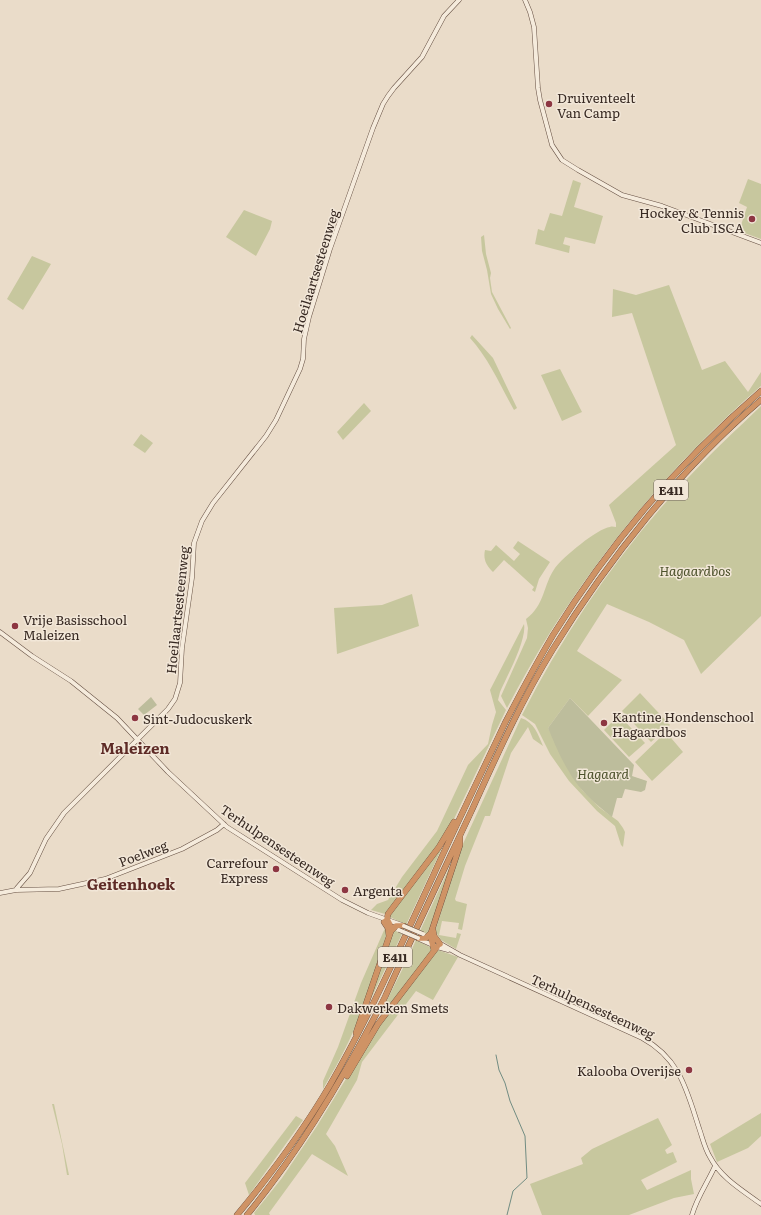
<svg xmlns="http://www.w3.org/2000/svg" width="761" height="1215" font-family="Literata,serif">
	<style>
		.green { fill: #c7c79e }
		.cemetery { fill: #bdbd9c }
		.lines { fill: none; stroke-linecap: round; stroke-linejoin: round }
		.stream { stroke: #718c82; stroke-width: 1 }
		.secondary-casing { stroke: #665043; stroke-width: 5 }
		.highway-casing { stroke: #533e33; stroke-width: 6 }
		.secondary { stroke: #f5ebdc; stroke-width: 4 }
		.highway { stroke: #cf9365; stroke-width: 5.5 }
		.secondary-bridge-casing { stroke: #665043; stroke-width: 5; stroke-linecap: butt }
		.secondary-bridge { stroke: #f5ebdc; stroke-width: 4 }
		.poi-dot { fill: #8d3642; stroke: #f2e7d8; stroke-width: 1.5 }
		.labels { text-anchor: middle; dominant-baseline: central; stroke-width: 3; stroke-linejoin: round; paint-order: stroke }
		.shield { fill: #f2e7d8; stroke: #6f6259; stroke-width: 1 }
		.shield-label { font-size: 12px; font-weight: bold; fill: #372922 }
		.poi-label { font-size: 13px; fill: #372922; stroke: #f2e7d8; text-anchor: start }
		.street-label { font-size: 13px; fill: #372922; stroke: #f2e7d8 }
		.park-label { font-size: 13px; font-style: italic; fill: #4c512b; stroke: #f2e7d8 }
		.quarter-label { font-size: 15px; font-weight: bold; fill: #5e2b26; stroke: #f2e7d8 }
	</style>
	<rect width="100%" height="100%" fill="#eadcc9"/>
	<path class="green" d="M 748,179 L 761,184 L 761,239 L 739,231 L 747,207 L 739,203 Z
		M 573,180 L 581,183 L 574,207 L 603,216 L 595,244 L 565,237 L 563,244 L 570,246 L 569,253 L 535,244 L 538,229 L 544,231 L 550,213 L 562,216 Z
		M 244,210 L 272,221 L 270,229 L 256,256 L 226,237 Z
		M 484,235 L 486,254 L 491,273 L 490,278 L 492,292 L 511,328 L 510,329 L 498,309 L 491,294 L 487,270 L 482,251 L 481,237 Z
		M 32,256 L 51,264 L 23,310 L 7,299 Z
		M 669,285 L 702,370 L 725,361 L 748,392 L 761,372 L 761,386 C 679,457 609,540 551,631 C 535,656 521,682 507,708 L 501,696 L 527,638 L 528,628 L 526,619 C 545,605 543,585 555,568 C 562,558 598,528 610,527 C 612,526 614,527 616,527 L 616,523 L 609,505 L 676,445 L 632,313 L 612,317 L 613,289 L 636,295 Z
		M 472,335 L 493,358 L 517,408 L 514,410 C 500,385 489,359 470,338 Z
		M 560,369 L 582,412 L 562,421 L 541,375 Z
		M 364,403 L 371,411 L 343,440 L 337,432 Z
		M 761,406 L 761,616 L 701,674 L 684,640 L 649,622 L 607,604 L 577,651 L 622,680 L 588,716 L 570,698 L 548,728 L 582,790 L 600,808 L 618,821 L 623,828 L 625,832 L 623,847 L 621,845 L 615,826 L 597,811 L 569,781 L 550,754 L 535,724 L 522,715 C 566,629 621,549 687,479 C 711,453 736,430 761,406 Z
		M 141,434 L 153,443 L 145,453 L 133,445 Z
		M 518,541 L 550,562 L 539,579 L 535,592 L 532,590 L 534,587 L 504,560 L 493,572 C 486,565 483,559 485,550 L 491,551 L 496,545 L 514,561 L 520,554 L 513,548 Z
		M 412,594 L 419,626 L 337,654 L 334,608 L 382,605 Z
		M 524,624 C 527,640 507,676 500,692 L 498,700 L 506,710 L 454,819 L 446,834 L 388,912 L 385,914 L 371,910 L 377,904 L 388,900 L 402,877 L 437,831 L 468,765 L 488,744 L 492,725 L 496,712 L 490,690 Z
		M 640,693 L 670,725 L 651,742 L 622,711 Z
		M 619,715 L 645,743 L 629,757 L 604,730 Z
		M 521,718 C 534,722 538,734 543,746 L 533,739 L 528,727 L 511,753 L 490,816 L 485,816 L 465,866 L 455,899 L 456,901 L 467,904 L 462,930 L 458,929 L 459,923 L 442,921 L 439,935 L 456,938 L 457,933 L 461,934 L 456,949 L 441,940 L 435,931 L 462,846 Z
		M 666,732 L 683,752 L 652,781 L 635,762 Z
		M 440,847 L 442,848 L 406,925 L 390,917 L 391,913 Z
		M 451,864 L 452,865 L 429,935 L 420,931 Z
		M 385,928 L 387,933 C 374,973 363,1014 344,1051 C 338,1064 330,1076 323,1089 L 323,1081 L 338,1047 L 361,983 Z
		M 394,930 L 402,934 L 366,1009 Z
		M 416,940 L 432,948 L 432,950 L 383,1013 L 381,1012 L 406,962 Z
		M 438,950 L 458,957 L 433,1000 L 416,991 L 362,1062 L 357,1080 L 326,1134 L 335,1146 L 348,1176 L 312,1154 L 269,1213 L 270,1215 L 255,1215 L 254,1213 L 282,1178 L 317,1126 L 376,1030 Z
		M 52,1104 L 54,1104 L 69,1175 L 67,1175 L 62,1144 Z
		M 761,1113 L 761,1136 L 748,1148 L 717,1162 L 710,1144 Z
		M 296,1116 L 303,1120 L 249,1195 L 245,1183 Z
		M 658,1118 L 672,1145 L 665,1150 L 667,1154 L 673,1152 L 677,1162 L 641,1180 L 647,1190 L 691,1170 L 691,1179 L 694,1194 L 674,1198 L 629,1215 L 542,1215 L 530,1184 L 583,1164 L 581,1158 L 592,1149 Z"/>
	<path class="cemetery" d="M 151,697 L 157,705 L 144,715 L 138,709 Z
		M 570,698 L 634,765 L 632,776 L 647,781 L 645,790 L 641,792 L 625,789 L 622,798 L 617,798 L 612,817 C 595,804 578,789 568,770 C 560,757 554,742 548,728 Z"/>
	<g class="lines">
		<path class="stream" d="M 496,1055 L 499,1070 L 505,1083 L 510,1101 L 525,1136 L 527,1178 L 513,1191 L 507,1215"/>
		<defs>
			<path id="secondary" d="M 525,0 L 530,12 L 534,27 L 538,88 L 540,100 L 552,145 L 562,160 L 578,170 L 622,195 L 662,206 L 761,243
				M 0,632 L 32,656 L 71,681 L 117,718 L 168,772 L 227,827 L 342,900 L 368,913 L 402,925
				M 16,890 L 17,888 L 30,873 L 46,839 L 64,813 L 168,709 L 175,699 L 180,683 L 182,648 L 192,578 L 194,543 L 202,521 L 213,503 L 266,436 L 276,420 L 300,369 L 303,359 L 304,339 L 309,317 L 330,249 L 373,128 L 383,104 L 388,96 L 394,88 L 422,57 L 444,16 L 459,0
				M 0,893 L 16,890 L 59,889 L 105,879 L 182,849 L 217,830 L 224,824
				M 419,939 L 437,947 L 448,950
				M 439,943 L 460,955 L 642,1038 C 681,1059 687,1092 700,1131 C 703,1140 705,1149 710,1157 C 721,1178 742,1190 761,1204
				M 692,1215 C 697,1197 708,1182 715,1166"/>
			<path id="highway" d="M 384,922 L 388,928 L 389,936
				M 390,925 L 387,919 L 388,914 L 439,847 L 454,822
				M 433,930 L 434,936 L 440,944
				M 418,938 L 426,938 L 431,933 L 460,845 L 460,837
				M 431,938 L 434,950
				M 356,1033 L 391,931 L 396,926 L 404,926
				M 347,1076 L 378,1024 L 437,947
				M 237,1215 C 271,1174 303,1131 330,1085 C 369,1017 400,947 433,876 C 456,825 481,774 505,723 C 520,694 536,664 553,635 C 609,545 680,461 761,391
				M 247,1215 C 302,1148 346,1074 385,997 C 413,935 442,874 471,812 C 496,757 521,701 553,649 C 608,560 681,468 761,400"/>
		</defs>
		<use href="#secondary" class="secondary-casing"/>
		<use href="#highway" class="highway-casing"/>
		<use href="#secondary" class="secondary"/>
		<use href="#highway" class="highway"/>
		<defs>
			<path id="secondary-bridge" d="M 404,926 L 423,934
				M 399,930 L 418,938"/>
		</defs>
		<use href="#secondary-bridge" class="secondary-bridge-casing"/>
		<use href="#secondary-bridge" class="secondary-bridge"/>
	</g>
	<g class="poi-dot">
		<circle cx="549" cy="104" r="4"/>
		<circle cx="752" cy="219" r="4"/>
		<circle cx="15" cy="626" r="4"/>
		<circle cx="135" cy="718" r="4"/>
		<circle cx="604" cy="723" r="4"/>
		<circle cx="276" cy="869" r="4"/>
		<circle cx="345" cy="890" r="4"/>
		<circle cx="329" cy="1007" r="4"/>
		<circle cx="689" cy="1070" r="4"/>
	</g>
	<g class="labels">
		<g class="shield">
			<rect x="654" y="480" width="34" height="20" rx="3"/>
			<rect x="378" y="947" width="34" height="20" rx="3"/>
		</g>
		<g class="shield-label">
			<text x="671" y="490">E411</text>
			<text x="395" y="957">E411</text>
		</g>
		<g class="poi-label">
			<text x="557" y="97">Druiventeelt<tspan x="557" dy="15">Van Camp</tspan></text>
			<text x="744" y="212" text-anchor="end">Hockey &amp; Tennis<tspan x="744" dy="15">Club ISCA</tspan></text>
			<text x="23" y="619">Vrije Basisschool<tspan x="23" dy="15">Maleizen</tspan></text>
			<text x="612" y="716">Kantine Hondenschool<tspan x="612" dy="15">Hagaardbos</tspan></text>
			<text x="143" y="718">Sint-Judocuskerk</text>
			<text x="268" y="862" text-anchor="end">Carrefour<tspan x="268" dy="15">Express</tspan></text>
			<text x="353" y="890">Argenta</text>
			<text x="337" y="1007">Dakwerken Smets</text>
			<text x="681" y="1070" text-anchor="end">Kalooba Overijse</text>
		</g>
		<g class="street-label">
			<text transform="translate(315 271) rotate(-73)">Hoeilaartsesteenweg</text>
			<text transform="translate(177 610) rotate(-84)">Hoeilaartsesteenweg</text>
			<text transform="translate(278 845) rotate(34)">Terhulpensesteenweg</text>
			<text transform="translate(143 853) rotate(-21)">Poelweg</text>
			<text transform="translate(593 1006) rotate(25)">Terhulpensesteenweg</text>
		</g>
		<g class="park-label">
			<text x="695" y="570">Hagaardbos</text>
			<text x="603" y="773">Hagaard</text>
		</g>
		<g class="quarter-label">
			<text x="135" y="747">Maleizen</text>
			<text x="131" y="883">Geitenhoek</text>
		</g>
	</g>
</svg>
